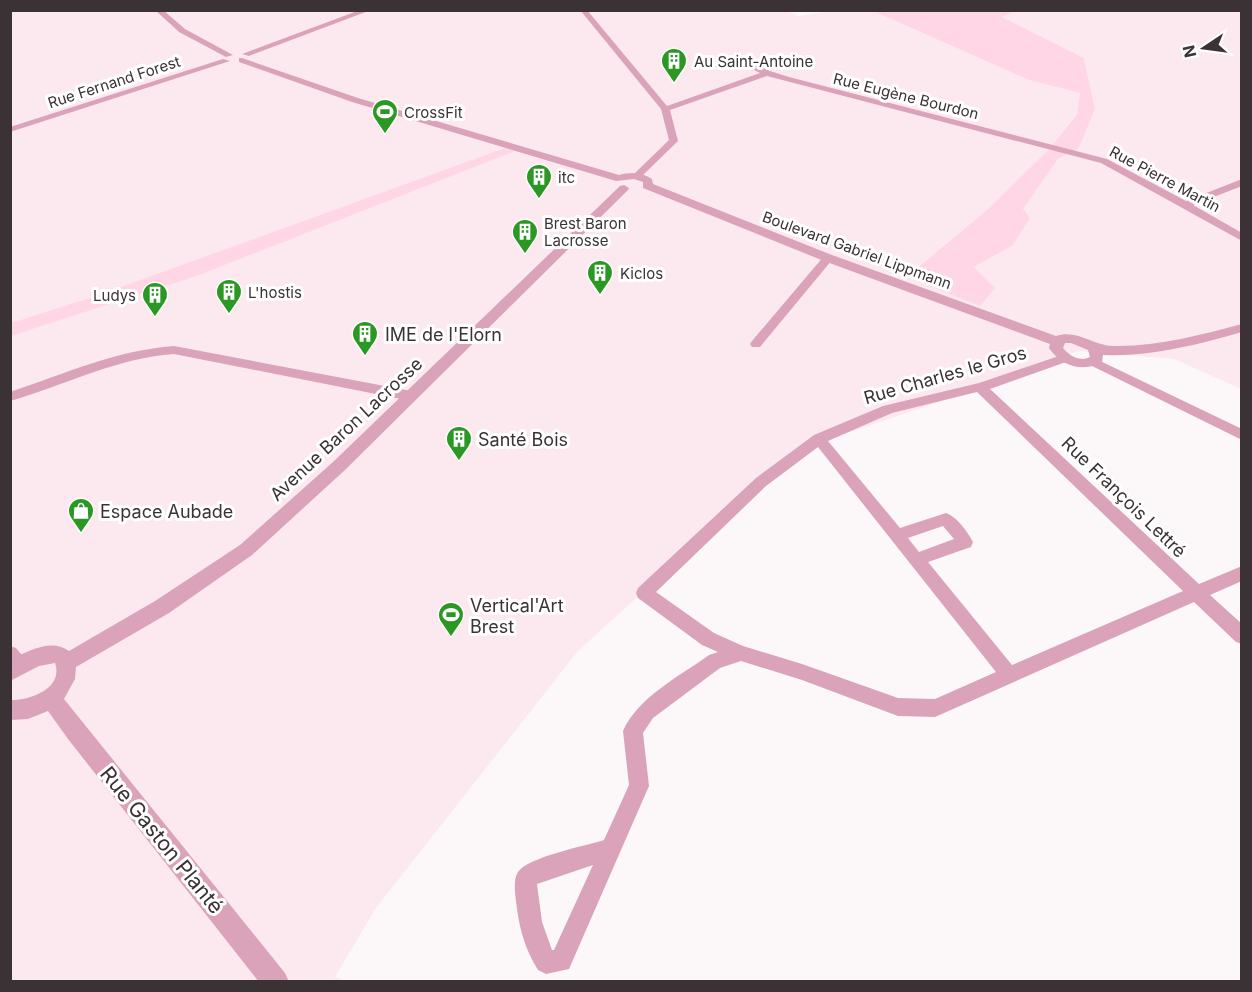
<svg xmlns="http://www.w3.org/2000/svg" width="1252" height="992" font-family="Inter,sans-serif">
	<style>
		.built { fill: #fce9f0 }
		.green { fill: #ffd6e6 }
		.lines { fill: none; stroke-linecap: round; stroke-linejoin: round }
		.minor { fill: #daa3ba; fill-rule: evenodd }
		.tertiary { fill: #daa3ba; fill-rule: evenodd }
		.labels { text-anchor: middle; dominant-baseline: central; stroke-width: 6; stroke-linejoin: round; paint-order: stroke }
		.far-poi-label { font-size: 15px; fill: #3b3236; stroke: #fff; text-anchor: start }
		.far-street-label { font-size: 15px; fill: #3b3236; stroke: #fff }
		.poi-label { font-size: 18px; fill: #3b3236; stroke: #fff; text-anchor: start }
		.street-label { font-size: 18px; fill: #3b3236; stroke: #fff }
		.near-street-label { font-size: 21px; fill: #3b3236; stroke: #fff }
	</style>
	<rect width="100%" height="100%" fill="#fcf8f9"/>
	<path class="built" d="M 785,10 L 798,16 L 832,11 L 873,11 L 1029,80 L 1080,93 L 1077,113 L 1050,148 L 992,206 L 906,276 L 980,306 L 974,267 L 1012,246 L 1022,209 L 1058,159 L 1078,149 L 1095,109 L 1084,58 L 1002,17 L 1015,10 L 1241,11 L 1241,389 L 1174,359 L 1078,351 L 965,393 L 821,442 L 746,494 L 683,556 L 578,651 L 376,908 L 335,977 L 346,981 L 11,981 L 10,11 Z"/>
	<path class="green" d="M 873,11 L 1015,11 L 1002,17 L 1084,58 L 1095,109 L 1083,138 L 1078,149 L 1058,159 L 1023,209 L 1030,218 L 1012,246 L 974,267 L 995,288 L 980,306 L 906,277 L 988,209 L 1050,148 L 1077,114 L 1080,93 L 1029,80 Z
		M 505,148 L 515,151 L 199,275 L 11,336 L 11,323 L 99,295 Z"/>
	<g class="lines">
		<path class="minor" d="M 360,10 L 371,10 L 249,56 L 242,54 Z
			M 580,10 L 587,10 L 667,106 L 760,73 L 734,60 L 737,56 L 770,71 L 789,77 L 1107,159 L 1186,201 L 1242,179 L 1242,186 L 1193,205 L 1242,233 L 1242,241 L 1101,163 L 767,76 L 670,110 L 678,141 L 641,177 L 635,177 L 635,173 L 669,140 L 661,109 Z
			M 223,59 L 230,61 L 10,132 L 10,127 Z
			M 828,255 L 833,258 L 832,260 L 760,347 L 752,347 L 750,344 L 752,341 L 824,256 Z
			M 174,346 L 411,391 L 418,396 L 411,401 L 174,354 C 116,358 66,385 10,401 L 10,392 C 64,374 117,350 174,346 Z
			M 1065,354 L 1071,358 L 1069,361 L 990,389 L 1199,584 L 1242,566 L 1242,581 L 1210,595 L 1242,624 L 1242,644 L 1236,642 L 1194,602 L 935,717 L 898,716 L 802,680 L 741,661 L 720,668 L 653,718 L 643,733 L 649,786 L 569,969 L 546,974 L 538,970 C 526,951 520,931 517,909 C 516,899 512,881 518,872 C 528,857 585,846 604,840 L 629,785 L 623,731 C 638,697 680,676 709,655 L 718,652 L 702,645 L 638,598 L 636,593 L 638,588 L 756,478 L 814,435 L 883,406 L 979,383 ZM 977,392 L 1183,591 L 1012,665 L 928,562 L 971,547 L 973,542 C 968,532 956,516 946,513 L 900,528 L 828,441 L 892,413 ZM 818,447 L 996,672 L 935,699 L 898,698 L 802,664 L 743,646 L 714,633 L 656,592 L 766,486 ZM 943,526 L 954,539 L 919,552 L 908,538 ZM 593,865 L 554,950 L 552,950 L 542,922 L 537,884 Z
			M 1094,358 L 1242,429 L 1242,440 L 1090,365 L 1088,362 Z
			M 10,646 L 16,648 L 29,664 L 26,670 L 20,672 L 10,667 Z"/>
		<path class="tertiary" d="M 155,10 L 163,10 L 185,29 L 233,55 L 226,57 L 179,32 Z
			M 242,58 L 358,98 L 619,175 C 631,172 641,172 652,179 L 653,184 L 832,255 L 1056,336 C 1078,329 1093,346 1113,346 C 1157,347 1200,335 1242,324 L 1242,332 C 1196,345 1151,357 1103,355 L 1102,362 C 1082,373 1061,366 1049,348 L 1050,344 L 824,261 L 643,188 L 643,182 L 634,179 L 616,181 L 352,102 L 239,62 L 239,58 ZM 1071,343 L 1088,350 L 1090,357 C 1079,362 1070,356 1063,348 L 1065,343 Z
			M 624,185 L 629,188 L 628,190 L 345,470 L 252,555 L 169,613 L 76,667 L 75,679 L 64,699 L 285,973 L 289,982 L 259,982 L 68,739 L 48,711 L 28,719 L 10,720 L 10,700 C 30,701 64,688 55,663 L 39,666 L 10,681 L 10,660 C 28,651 51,638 69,651 L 155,601 L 240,545 L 333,462 L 620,186 Z"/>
	</g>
	<defs>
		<symbol id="building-pin" viewBox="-11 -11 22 30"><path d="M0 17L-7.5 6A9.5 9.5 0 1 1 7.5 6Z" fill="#2b9823" stroke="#fff"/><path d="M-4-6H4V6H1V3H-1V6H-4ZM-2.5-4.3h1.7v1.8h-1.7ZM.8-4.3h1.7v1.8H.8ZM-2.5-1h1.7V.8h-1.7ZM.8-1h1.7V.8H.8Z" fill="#fff"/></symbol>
		<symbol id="stadium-pin" viewBox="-11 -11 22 30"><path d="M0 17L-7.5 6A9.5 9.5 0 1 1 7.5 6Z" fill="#2b9823" stroke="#fff"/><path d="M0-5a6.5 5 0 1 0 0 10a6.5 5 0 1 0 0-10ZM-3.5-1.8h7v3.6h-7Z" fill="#fff"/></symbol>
		<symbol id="shop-pin" viewBox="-11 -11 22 30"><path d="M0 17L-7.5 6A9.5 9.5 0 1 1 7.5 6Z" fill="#2b9823" stroke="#fff"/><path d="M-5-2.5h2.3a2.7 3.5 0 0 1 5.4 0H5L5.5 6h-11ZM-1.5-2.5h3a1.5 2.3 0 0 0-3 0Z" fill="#fff"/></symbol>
	</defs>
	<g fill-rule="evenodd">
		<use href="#building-pin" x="659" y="46" width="30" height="40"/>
		<use href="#stadium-pin" x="370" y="97" width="30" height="40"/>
		<use href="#building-pin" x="524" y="162" width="30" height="40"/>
		<use href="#building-pin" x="510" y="217" width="30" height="40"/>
		<use href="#building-pin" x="585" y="258" width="30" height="40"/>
		<use href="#building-pin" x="214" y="277" width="30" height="40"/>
		<use href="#building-pin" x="140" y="280" width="30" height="40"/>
		<use href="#building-pin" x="350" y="319" width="30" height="40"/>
		<use href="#building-pin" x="444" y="424" width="30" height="40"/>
		<use href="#shop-pin" x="66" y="496" width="30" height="40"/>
		<use href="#stadium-pin" x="436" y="600" width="30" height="40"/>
	</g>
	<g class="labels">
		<g class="far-poi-label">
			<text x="694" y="61">Au Saint-Antoine</text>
			<text x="404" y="112">CrossFit</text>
			<text x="558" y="177">itc</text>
			<text x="544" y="223">Brest Baron<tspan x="544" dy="17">Lacrosse</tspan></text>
			<text x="620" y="273">Kiclos</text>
			<text x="248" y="292">L'hostis</text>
			<text x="136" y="295" text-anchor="end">Ludys</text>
		</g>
		<g class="far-street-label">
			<text transform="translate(114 82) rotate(-18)">Rue Fernand Forest</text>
			<text transform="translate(906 96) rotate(14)">Rue Eugène Bourdon</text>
			<text transform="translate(1165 179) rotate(28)">Rue Pierre Martin</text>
			<text transform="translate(857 250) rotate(20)">Boulevard Gabriel Lippmann</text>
		</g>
		<g class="poi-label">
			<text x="385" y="334">IME de l'Elorn</text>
			<text x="478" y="439">Santé Bois</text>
			<text x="100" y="511">Espace Aubade</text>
			<text x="470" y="605">Vertical'Art<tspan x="470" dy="21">Brest</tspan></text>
		</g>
		<g class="street-label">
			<text transform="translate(945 375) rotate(-16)">Rue Charles le Gros</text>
			<text transform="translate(346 429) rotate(-43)">Avenue Baron Lacrosse</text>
			<text transform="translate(1124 497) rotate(44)">Rue François Lettré</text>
		</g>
		<g class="near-street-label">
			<text transform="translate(162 840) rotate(51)">Rue Gaston Planté</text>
		</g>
	</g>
	<rect width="1252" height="992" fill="none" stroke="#3b3236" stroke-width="24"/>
	<g transform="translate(1204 48) rotate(257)" stroke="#ffffff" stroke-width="4.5" paint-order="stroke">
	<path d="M0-4.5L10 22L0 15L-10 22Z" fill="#3b3236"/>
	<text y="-9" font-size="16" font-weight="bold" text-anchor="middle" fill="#3b3236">N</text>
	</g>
</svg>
